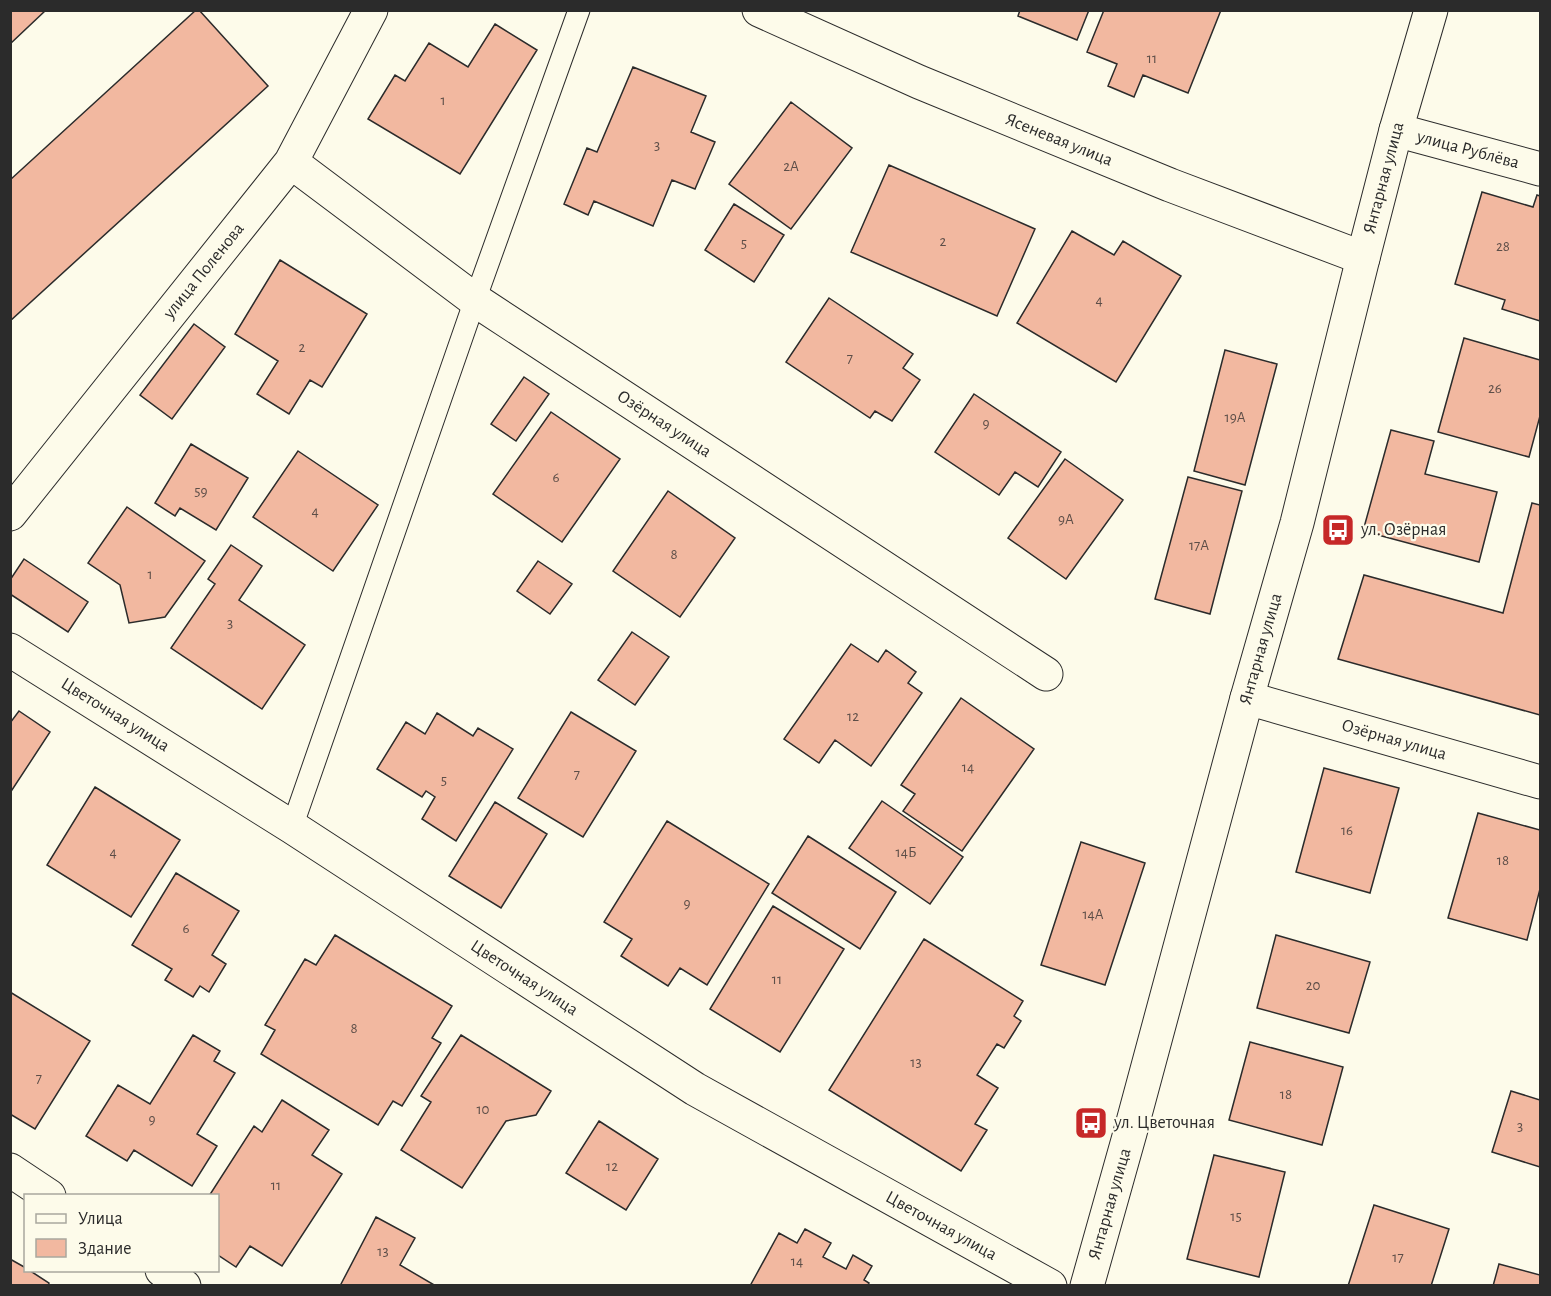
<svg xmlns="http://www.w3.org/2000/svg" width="1551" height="1296" font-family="'Alegreya Sans',sans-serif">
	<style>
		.building { fill: #f2b8a0; stroke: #2b2b2b; stroke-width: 1.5 }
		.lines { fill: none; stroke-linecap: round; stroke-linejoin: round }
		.lane-casing { stroke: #2b2b2b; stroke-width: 23 }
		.street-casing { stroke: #2b2b2b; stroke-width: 35 }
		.secondary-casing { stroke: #2b2b2b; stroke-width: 35 }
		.lane { stroke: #fdfbea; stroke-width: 21 }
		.street { stroke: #fdfbea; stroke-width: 33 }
		.secondary { stroke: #fdfbea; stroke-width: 33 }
		.labels { text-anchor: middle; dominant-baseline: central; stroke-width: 4.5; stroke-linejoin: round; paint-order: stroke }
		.number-label { font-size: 15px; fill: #5d4e48 }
		.street-label { font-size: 18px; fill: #2b2b2b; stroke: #fdfbea }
		.poi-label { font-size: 18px; fill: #2b2b2b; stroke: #fdfbea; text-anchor: start }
	</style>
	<rect width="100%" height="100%" fill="#fdfbea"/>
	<path class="building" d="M 10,10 L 46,10 L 10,44 Z
		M 196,10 L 199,10 L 268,86 L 10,321 L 10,180 Z
		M 1020,10 L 1089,10 L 1077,40 L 1018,16 Z
		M 1104,10 L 1221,10 L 1188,93 L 1143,75 L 1134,97 L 1108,86 L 1117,64 L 1087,52 Z
		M 495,24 L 537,50 L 460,174 L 368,119 L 395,75 L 405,81 L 429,43 L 468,67 Z
		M 633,67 L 706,96 L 691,132 L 715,142 L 695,189 L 672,180 L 653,226 L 594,201 L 588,215 L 564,204 L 587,148 L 597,152 Z
		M 791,102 L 852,148 L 791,229 L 729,184 Z
		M 889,165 L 1035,229 L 997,316 L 851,252 Z
		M 1482,192 L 1533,207 L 1537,195 L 1540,196 L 1540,321 L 1502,309 L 1505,300 L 1455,284 Z
		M 734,204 L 784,235 L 754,282 L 705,250 Z
		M 1072,231 L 1114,255 L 1123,241 L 1181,276 L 1116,382 L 1017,323 Z
		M 280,260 L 367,314 L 322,387 L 310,380 L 289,414 L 257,394 L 278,361 L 235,334 Z
		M 829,298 L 913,354 L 903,368 L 920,380 L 892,421 L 875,411 L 870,418 L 786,362 Z
		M 194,324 L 225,347 L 172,419 L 140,395 Z
		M 1464,338 L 1540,360 L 1540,416 L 1529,457 L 1438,432 Z
		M 1225,350 L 1277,364 L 1245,485 L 1194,471 Z
		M 524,377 L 549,394 L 516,441 L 491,424 Z
		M 974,394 L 1061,452 L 1038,487 L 1015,472 L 999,495 L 935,452 Z
		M 551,412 L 620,459 L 562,542 L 493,494 Z
		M 1391,430 L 1434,441 L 1425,474 L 1497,492 L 1479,562 L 1363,531 Z
		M 191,444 L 248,478 L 216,530 L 180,508 L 175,516 L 155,503 Z
		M 298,451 L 378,505 L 333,571 L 253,517 Z
		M 1065,459 L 1123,500 L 1066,579 L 1008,538 Z
		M 1188,477 L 1242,491 L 1210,614 L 1155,599 Z
		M 668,491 L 735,538 L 680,617 L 613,571 Z
		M 1532,503 L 1540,505 L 1540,715 L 1338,659 L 1364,575 L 1503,613 Z
		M 127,507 L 205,561 L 165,617 L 129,623 L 120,585 L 88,563 Z
		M 231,545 L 262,566 L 239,600 L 305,645 L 262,709 L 171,648 L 215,584 L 208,579 Z
		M 24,559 L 88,602 L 68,632 L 10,594 L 10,580 Z
		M 538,561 L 572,584 L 550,614 L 517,591 Z
		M 632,632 L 669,657 L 635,705 L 598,680 Z
		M 851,644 L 878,662 L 886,650 L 916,672 L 908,683 L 922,693 L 871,766 L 835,740 L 819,763 L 784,739 Z
		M 961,698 L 1034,749 L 962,851 L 903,811 L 915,794 L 901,785 Z
		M 19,711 L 50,732 L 10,793 L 10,723 Z
		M 571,712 L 636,751 L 583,837 L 518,798 Z
		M 437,713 L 473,736 L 478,728 L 513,749 L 456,841 L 422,819 L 435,797 L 426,791 L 422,797 L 377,769 L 406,722 L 425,734 Z
		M 1324,768 L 1399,788 L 1370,893 L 1296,872 Z
		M 95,787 L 180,840 L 131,917 L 47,865 Z
		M 882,801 L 963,857 L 930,904 L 849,848 Z
		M 495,802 L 547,834 L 501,908 L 449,876 Z
		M 1478,813 L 1540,830 L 1540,889 L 1527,940 L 1448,918 Z
		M 667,821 L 769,884 L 707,985 L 680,968 L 668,986 L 621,956 L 632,939 L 604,922 Z
		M 808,836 L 896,892 L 860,949 L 772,893 Z
		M 1081,842 L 1145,863 L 1105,985 L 1041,965 Z
		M 176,873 L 239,911 L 212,955 L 226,964 L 209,992 L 200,986 L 193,997 L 165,980 L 172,969 L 132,945 Z
		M 773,906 L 844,949 L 780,1052 L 710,1009 Z
		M 335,935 L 452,1006 L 432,1038 L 441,1043 L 402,1106 L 393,1101 L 378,1125 L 261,1054 L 275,1030 L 265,1025 L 305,959 L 316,965 Z
		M 1276,935 L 1370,962 L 1349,1033 L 1257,1008 Z
		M 924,939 L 1023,1001 L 1014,1016 L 1021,1021 L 1004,1048 L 997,1044 L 977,1075 L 998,1088 L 975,1124 L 987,1130 L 961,1171 L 829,1090 Z
		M 10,992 L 90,1041 L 35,1129 L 10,1114 Z
		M 193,1035 L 220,1051 L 214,1061 L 235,1073 L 197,1134 L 217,1146 L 192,1186 L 134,1150 L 127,1161 L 86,1136 L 118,1085 L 150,1104 Z
		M 461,1035 L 551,1091 L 536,1115 L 506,1121 L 462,1188 L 401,1150 L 431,1102 L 421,1096 Z
		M 1250,1042 L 1343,1067 L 1322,1145 L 1229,1120 Z
		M 1511,1091 L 1540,1100 L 1540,1167 L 1492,1152 Z
		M 282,1100 L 329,1130 L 312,1155 L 342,1174 L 282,1266 L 250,1246 L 236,1267 L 218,1255 L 218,1196 L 209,1196 L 254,1126 L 262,1132 Z
		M 599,1121 L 658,1159 L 626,1210 L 566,1173 Z
		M 1214,1155 L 1285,1172 L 1259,1277 L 1187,1259 Z
		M 1374,1205 L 1449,1229 L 1431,1286 L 1348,1286 Z
		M 376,1217 L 415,1238 L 400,1265 L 436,1286 L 340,1286 Z
		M 805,1229 L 831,1243 L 823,1257 L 846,1269 L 853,1255 L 872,1266 L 864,1280 L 869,1283 L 867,1286 L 750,1286 L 779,1233 L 797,1243 Z
		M 10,1259 L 26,1268 L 26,1270 L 29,1270 L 49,1283 L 48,1286 L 10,1286 Z
		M 1499,1264 L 1540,1275 L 1540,1286 L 1493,1286 Z"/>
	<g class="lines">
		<defs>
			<path id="lane" d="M 292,827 L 475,300 L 579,10"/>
			<path id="street" d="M 759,10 L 919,82 L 1170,185 L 1363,258
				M 1396,130 L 1540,169
				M 291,162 L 475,300 L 1046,674
				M 10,514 L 291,162 L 371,10
				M 10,650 L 292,827 L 695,1089 L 1050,1286
				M 1247,698 L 1540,782
				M 10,1170 L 49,1196
				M 162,1270 L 184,1286"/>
			<path id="secondary" d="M 1087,1286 L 1130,1133 L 1247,698 L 1297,523 L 1363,258 L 1396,130 L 1431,10"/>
		</defs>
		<use href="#lane" class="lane-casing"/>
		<use href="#street" class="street-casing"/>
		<use href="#secondary" class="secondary-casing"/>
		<use href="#lane" class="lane"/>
		<use href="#street" class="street"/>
		<use href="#secondary" class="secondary"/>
	</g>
	<defs>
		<symbol id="bus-square" viewBox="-11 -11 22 22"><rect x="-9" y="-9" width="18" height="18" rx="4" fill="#c62828" stroke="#fdfbea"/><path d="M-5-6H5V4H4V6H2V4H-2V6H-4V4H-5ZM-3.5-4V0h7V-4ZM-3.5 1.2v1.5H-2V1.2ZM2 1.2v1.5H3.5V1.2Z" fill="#fff"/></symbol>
	</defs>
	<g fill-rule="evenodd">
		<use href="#bus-square" x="1319" y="511" width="38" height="38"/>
		<use href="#bus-square" x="1072" y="1104" width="38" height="38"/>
	</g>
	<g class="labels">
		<g class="number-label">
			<text x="1152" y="58">11</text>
			<text x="443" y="100">1</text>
			<text x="657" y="145">3</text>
			<text x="791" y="166">2А</text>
			<text x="943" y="241">2</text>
			<text x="744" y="243">5</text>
			<text x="1503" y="246">28</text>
			<text x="1099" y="300">4</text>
			<text x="302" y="347">2</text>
			<text x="850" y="358">7</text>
			<text x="1495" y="388">26</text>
			<text x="1235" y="417">19А</text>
			<text x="986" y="423">9</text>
			<text x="556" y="477">6</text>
			<text x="201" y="491">59</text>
			<text x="315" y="511">4</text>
			<text x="1066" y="519">9А</text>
			<text x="1199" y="545">17А</text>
			<text x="674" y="554">8</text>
			<text x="150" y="574">1</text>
			<text x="230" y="623">3</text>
			<text x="853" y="716">12</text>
			<text x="968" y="767">14</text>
			<text x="577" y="774">7</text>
			<text x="444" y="780">5</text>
			<text x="1347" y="830">16</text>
			<text x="113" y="852">4</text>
			<text x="906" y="852">14Б</text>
			<text x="1503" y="860">18</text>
			<text x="687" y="903">9</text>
			<text x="1093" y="914">14А</text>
			<text x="186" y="928">6</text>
			<text x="777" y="979">11</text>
			<text x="1313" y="985">20</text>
			<text x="354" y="1028">8</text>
			<text x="916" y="1062">13</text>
			<text x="39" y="1078">7</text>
			<text x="1286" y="1094">18</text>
			<text x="483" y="1109">10</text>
			<text x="152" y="1119">9</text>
			<text x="1520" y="1126">3</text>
			<text x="612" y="1166">12</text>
			<text x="276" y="1185">11</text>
			<text x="1236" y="1216">15</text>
			<text x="383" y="1251">13</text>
			<text x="1398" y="1257">17</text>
			<text x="797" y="1261">14</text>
		</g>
		<g class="street-label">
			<text transform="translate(1059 140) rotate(22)">Ясеневая улица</text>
			<text transform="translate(1468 150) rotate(15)">улица Рублёва</text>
			<text transform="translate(1384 178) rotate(-75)">Янтарная улица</text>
			<text transform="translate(204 271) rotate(-51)">улица Поленова</text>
			<text transform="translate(664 424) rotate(33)">Озёрная улица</text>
			<text transform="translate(1261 649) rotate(-74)">Янтарная улица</text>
			<text transform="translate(115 715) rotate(32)">Цветочная улица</text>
			<text transform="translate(1394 740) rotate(16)">Озёрная улица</text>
			<text transform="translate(524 978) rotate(33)">Цветочная улица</text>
			<text transform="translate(1110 1204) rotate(-74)">Янтарная улица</text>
			<text transform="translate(941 1226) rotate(29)">Цветочная улица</text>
		</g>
		<g class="poi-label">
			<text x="1361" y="530">ул. Озёрная</text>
			<text x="1114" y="1123">ул. Цветочная</text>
		</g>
	</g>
	<rect width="1551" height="1296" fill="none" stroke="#2b2b2b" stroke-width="24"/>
	<rect x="24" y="1194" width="195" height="78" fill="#fdfbea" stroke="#a9a89e" stroke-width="1.5"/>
	<rect x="36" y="1214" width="30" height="9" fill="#fdfbea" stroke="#a9a89e" stroke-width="1.5"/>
	<text x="78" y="1224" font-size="18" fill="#2b2b2b">Улица</text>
	<rect x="36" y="1239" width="30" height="18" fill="#f2b8a0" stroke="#a9a89e" stroke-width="1.5"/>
	<text x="78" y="1254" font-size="18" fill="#2b2b2b">Здание</text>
</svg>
